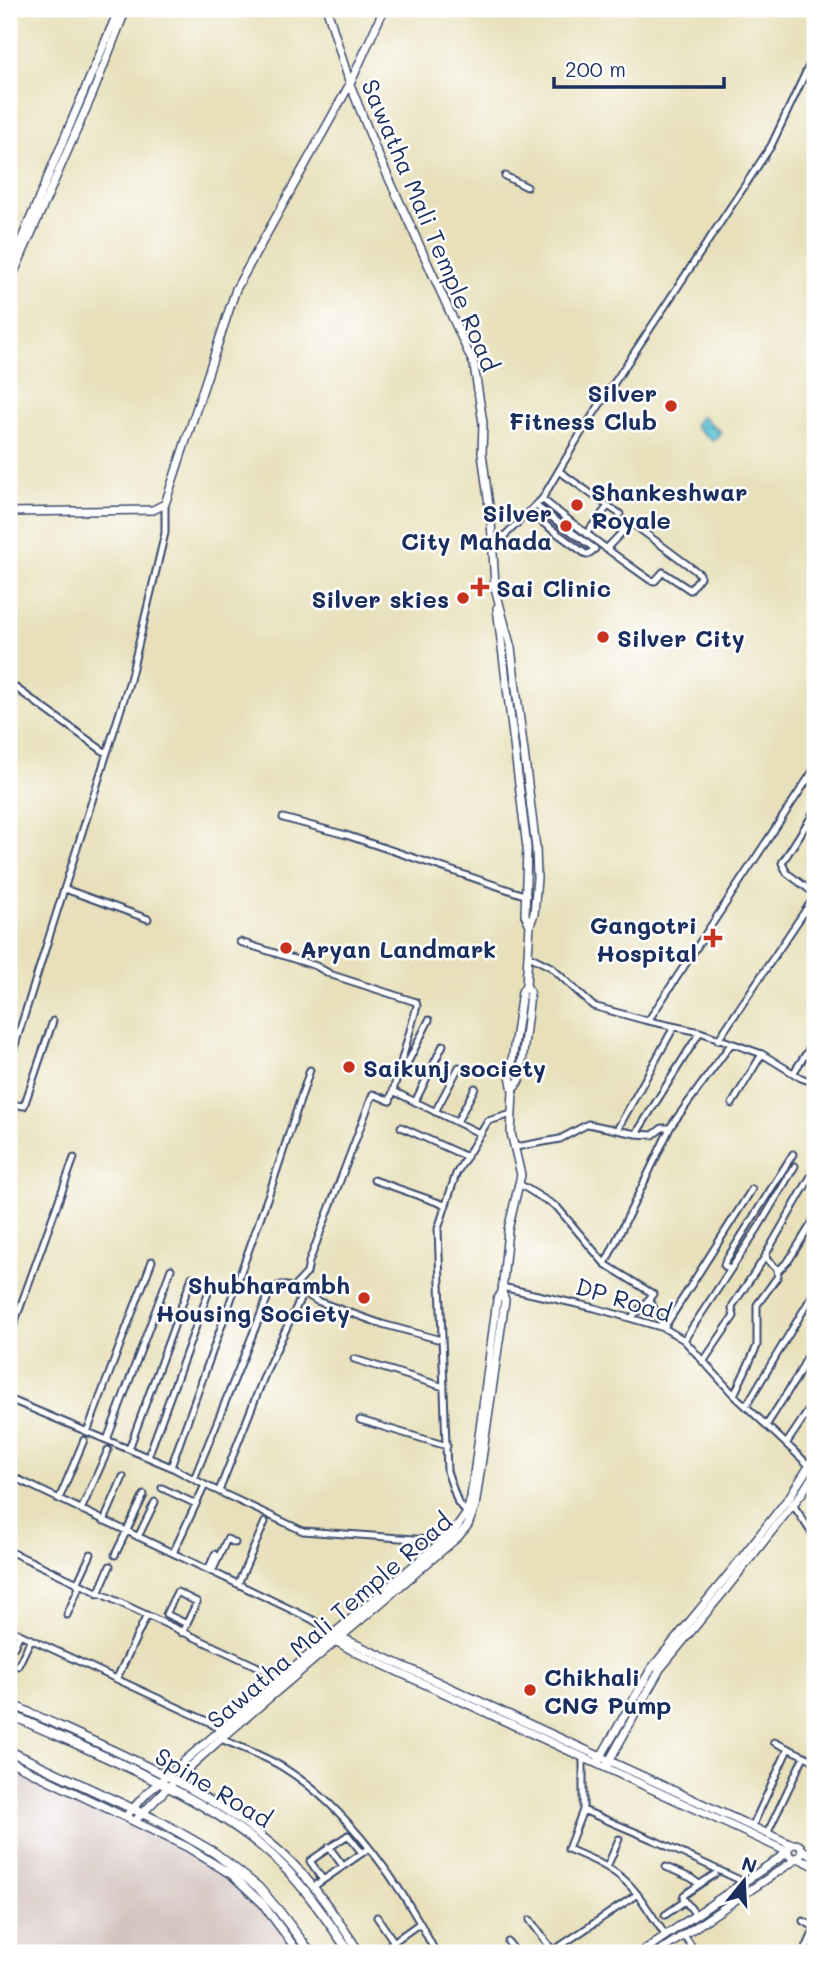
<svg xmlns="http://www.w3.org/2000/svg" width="824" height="1962" font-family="Mali,sans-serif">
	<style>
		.industrial { fill: #d1c0bc }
		.water { fill: url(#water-waves); stroke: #397898; stroke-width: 2 }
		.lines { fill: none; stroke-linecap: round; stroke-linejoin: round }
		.street-casing { stroke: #3a4a6c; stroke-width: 9 }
		.secondary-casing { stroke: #3a4a6c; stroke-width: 10 }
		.primary-casing { stroke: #3a4a6c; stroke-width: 11 }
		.street { stroke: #fff; stroke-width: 5 }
		.secondary { stroke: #fff; stroke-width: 7 }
		.primary { stroke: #fff; stroke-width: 8 }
		.poi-dot { fill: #c8321e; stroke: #fff; stroke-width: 2.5 }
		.labels { text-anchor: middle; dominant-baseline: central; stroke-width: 5; stroke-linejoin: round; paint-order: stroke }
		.street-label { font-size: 24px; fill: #1b2f5e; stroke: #fff }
		.poi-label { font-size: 24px; font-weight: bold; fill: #1b2f5e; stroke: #fff; text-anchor: start }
	</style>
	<defs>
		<pattern id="water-waves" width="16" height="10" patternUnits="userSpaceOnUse" patternTransform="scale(1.75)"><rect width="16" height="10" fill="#57c1d2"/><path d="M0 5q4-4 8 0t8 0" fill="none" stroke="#479dae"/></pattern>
	</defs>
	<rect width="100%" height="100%" fill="#fff"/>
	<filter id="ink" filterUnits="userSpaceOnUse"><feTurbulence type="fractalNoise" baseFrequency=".0143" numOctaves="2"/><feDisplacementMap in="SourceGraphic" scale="14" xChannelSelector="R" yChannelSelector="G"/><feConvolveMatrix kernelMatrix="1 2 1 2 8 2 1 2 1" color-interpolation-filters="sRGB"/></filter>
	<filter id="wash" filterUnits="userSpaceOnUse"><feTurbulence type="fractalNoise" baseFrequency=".00686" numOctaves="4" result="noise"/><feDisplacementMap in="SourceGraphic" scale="28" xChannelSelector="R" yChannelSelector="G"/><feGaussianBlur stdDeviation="1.57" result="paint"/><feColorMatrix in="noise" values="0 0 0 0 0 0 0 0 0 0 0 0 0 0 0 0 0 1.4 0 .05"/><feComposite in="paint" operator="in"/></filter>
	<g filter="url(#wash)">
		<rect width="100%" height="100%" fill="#e8e0ba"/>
		<path class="industrial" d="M 9,1766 L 167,1839 L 254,1897 L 298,1953 L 9,1953 Z"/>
		<path class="water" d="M 701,416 L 721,432 L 713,441 L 694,426 Z"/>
	</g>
	<g filter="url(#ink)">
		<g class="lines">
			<defs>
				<path id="street" d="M 505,176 L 527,187
					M 559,471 L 608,506 L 586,534
					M 542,499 C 577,527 613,554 650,580 L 655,581 L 663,572 L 690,590 L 700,577 L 700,574 L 633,524 L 629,525 L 606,549
					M 608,506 L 620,514
					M 528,512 L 587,555 L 595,549 L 536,506
					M 492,548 L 542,499 L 581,433 L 771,146 L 815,53
					M 9,683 L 106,753
					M 815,811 L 782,863 L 787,873 L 815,894
					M 283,818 L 346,835 L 527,896
					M 65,889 L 148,919
					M 240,942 L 316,966 L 332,975 L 416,1002 L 417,1006 L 393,1091
					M 529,956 L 551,967 L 593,1006 L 644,1020 L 700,1032 L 762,1054 L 801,1078 L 815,1083
					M 648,1021 L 815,768
					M 718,1040 L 815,896
					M 9,1064 L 130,680 L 165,533 L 165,504
					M 794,1072 L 815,1040
					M 426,1078 L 409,1068 L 407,1064 L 429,1020
					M 415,1102 L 443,1045
					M 9,1104 L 24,1106 L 53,1021
					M 732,1104 L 762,1054
					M 435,1112 L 459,1067
					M 457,1122 L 475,1088
					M 401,1127 L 467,1157
					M 617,1130 L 674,1027
					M 636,1134 L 653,1135 L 662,1128 L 669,1128
					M 516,1147 L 560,1139 L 588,1124 L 636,1134 L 700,1032
					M 374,1180 L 445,1205
					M 521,1185 L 557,1207 L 605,1264
					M 730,1270 L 724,1265 L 725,1262 L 793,1154
					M 778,1271 L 789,1260 L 815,1218
					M 294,1287 L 307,1273 L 309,1262 L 373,1094 L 390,1101 L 393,1091 L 481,1134
					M 502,1287 L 595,1308 L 664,1328 L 684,1340 L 734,1395 L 815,1471
					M 631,1318 L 649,1299
					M 664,1327 L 649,1299 L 653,1294 L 605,1264 L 671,1126 L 731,1044
					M 664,1328 L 752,1189
					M 9,1338 L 74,1158
					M 684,1340 L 758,1228 L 795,1166
					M 354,1359 L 444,1387
					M 703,1362 L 734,1316 L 732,1309 L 733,1305 L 765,1257
					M 734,1395 L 757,1346 L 757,1305 L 778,1276 L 777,1269 L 767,1260 L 766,1254 L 815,1169
					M 9,1399 L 171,1467 L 205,1485 L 173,1553
					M 746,1406 L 815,1291
					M 360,1420 L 447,1446
					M 766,1426 L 797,1377 L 815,1342
					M 87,1432 L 152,1261
					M 107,1440 L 171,1269
					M 786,1444 L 815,1401
					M 129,1449 L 192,1277
					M 148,1457 L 211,1285
					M 171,1467 L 272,1185 L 310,1070
					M 9,1475 L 311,1619 L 335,1633
					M 194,1479 L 271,1289 L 281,1285 L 296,1288 L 317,1301 L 382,1324 L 441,1340
					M 205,1485 L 303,1531 L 442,1541
					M 162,1488 L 196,1504
					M 219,1491 L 267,1369 L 304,1291
					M 59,1499 L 84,1440
					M 792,1503 L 815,1538
					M 81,1510 L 108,1450
					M 467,1513 L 458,1503 L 447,1471 L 438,1229 L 456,1174 L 488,1121 L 512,1114
					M 104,1521 L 123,1477
					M 138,1537 L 155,1502
					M 9,1551 L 282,1678
					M 115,1555 L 144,1495
					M 208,1570 L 215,1554
					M 212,1572 L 227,1539 L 235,1543
					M 77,1584 L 91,1554
					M 238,1584 L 265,1522
					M 98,1594 L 110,1566
					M 67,1615 L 80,1585
					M 9,1629 L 209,1722 L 220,1730
					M 182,1633 C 187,1623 192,1612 197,1602 L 177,1592 L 166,1614 L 187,1624
					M 9,1647 L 14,1647 L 20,1634
					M 18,1666 L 31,1639
					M 117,1678 L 146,1617
					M 221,1739 C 242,1748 265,1756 284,1768 C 348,1808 403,1887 436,1953
					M 774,1742 L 815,1761
					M 583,1757 L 583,1810 L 568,1849 C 587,1857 607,1865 622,1878 C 640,1893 652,1917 666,1936
					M 583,1810 L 656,1841 L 744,1882
					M 752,1827 L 788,1749
					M 767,1834 L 804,1756
					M 329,1847 L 343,1866
					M 607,1867 L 619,1839
					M 666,1867 L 691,1878 L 699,1884
					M 323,1880 L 310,1861 L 348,1835 L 362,1853
					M 313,1887 L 368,1849
					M 665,1915 L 685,1901
					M 696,1915 L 683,1898 L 684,1895 L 715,1874
					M 377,1917 L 394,1942
					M 530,1920 L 553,1951
					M 803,1921 L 815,1927
					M 684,1935 L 696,1953
					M 508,1942 L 517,1953
					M 378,1953 L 420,1923
					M 550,1953 L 636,1895
					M 804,1953 L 815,1928"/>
				<path id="secondary" d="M 327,9 L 350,84 L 376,150 L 474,365 L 483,423 L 482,453 L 491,521 L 495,586
					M 9,269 L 119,9
					M 9,284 L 93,93 L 126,9
					M 9,512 L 153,510 L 165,504 L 236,289 L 350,84 L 384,9
					M 497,608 L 527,848 L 525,915 L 530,925
					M 513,1090 L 520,1079 L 529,1003 L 530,992 L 526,985
					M 338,1636 L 792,1845
					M 330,1638 L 353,1651 L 788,1852 L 640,1953
					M 9,1703 C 101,1746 210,1786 285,1856 C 314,1883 338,1920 360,1953
					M 599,1760 L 651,1669 L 732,1570 L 790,1496 L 815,1457
					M 9,1761 L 187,1847 L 232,1875 L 262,1903 L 299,1953
					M 607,1765 L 660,1669 L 726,1589 L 802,1493 L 815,1473
					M 126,1816 L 148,1792 L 454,1531 L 467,1513 L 471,1497 L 497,1300 L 502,1292
					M 135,1821 L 174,1781 L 221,1739 L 458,1537 L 468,1525 L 475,1507 L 505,1300 L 502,1292 L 508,1230 L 521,1175 L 511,1133 L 513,1091 L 510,1075 L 522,992 L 526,985 L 530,925 L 534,914 L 537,878 L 536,848 L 511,648 L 494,584
					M788 1851a7 7 0 1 1 14 0a7 7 0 1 1-14 0Z
					M 802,1850 L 815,1856
					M 657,1953 L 798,1858 L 815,1866"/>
				<path id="primary" d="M 9,1714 C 94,1753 216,1798 282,1865 C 308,1891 329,1923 350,1953
					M 9,1751 L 163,1823 L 215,1853 L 258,1887 L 279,1911 L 311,1953"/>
			</defs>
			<use href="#street" class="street-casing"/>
			<use href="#secondary" class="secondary-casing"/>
			<use href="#primary" class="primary-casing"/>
			<use href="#street" class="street"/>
			<use href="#secondary" class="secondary"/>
			<use href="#primary" class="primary"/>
		</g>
	</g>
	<g class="poi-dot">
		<circle cx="671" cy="406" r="7"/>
		<circle cx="577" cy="505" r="7"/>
		<circle cx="566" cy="526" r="7"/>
		<path d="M476.5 576.5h7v7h7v7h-7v7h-7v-7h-7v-7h7z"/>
		<circle cx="463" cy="598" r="7"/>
		<circle cx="603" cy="637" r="7"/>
		<path d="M709.5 927.5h7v7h7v7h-7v7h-7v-7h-7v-7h7z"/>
		<circle cx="286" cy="948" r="7"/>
		<circle cx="349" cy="1067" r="7"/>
		<circle cx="364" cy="1298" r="7"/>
		<circle cx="530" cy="1690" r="7"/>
	</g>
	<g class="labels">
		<g class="street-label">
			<text transform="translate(431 225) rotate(67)">Sawatha Mali Temple Road</text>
			<text transform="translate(624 1299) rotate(17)">DP Road</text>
			<text transform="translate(329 1620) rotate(-41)">Sawatha Mali Temple Road</text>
			<text transform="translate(214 1787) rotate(31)">Spine Road</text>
		</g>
		<g class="poi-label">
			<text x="657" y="392" text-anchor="end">Silver<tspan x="657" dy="28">Fitness Club</tspan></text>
			<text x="591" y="491">Shankeshwar<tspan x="591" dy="28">Royale</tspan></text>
			<text x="552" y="512" text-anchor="end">Silver<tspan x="552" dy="28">City Mahada</tspan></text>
			<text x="496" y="587">Sai Clinic</text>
			<text x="449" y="598" text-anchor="end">Silver skies</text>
			<text x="617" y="637">Silver City</text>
			<text x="697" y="924" text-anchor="end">Gangotri<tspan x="697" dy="28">Hospital</tspan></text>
			<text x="300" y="948">Aryan Landmark</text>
			<text x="363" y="1067">Saikunj society</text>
			<text x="350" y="1284" text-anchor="end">Shubharambh<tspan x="350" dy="28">Housing Society</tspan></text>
			<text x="544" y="1676">Chikhali<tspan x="544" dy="28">CNG Pump</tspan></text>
		</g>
	</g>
	<rect width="824" height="1962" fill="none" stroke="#fff" stroke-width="35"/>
	<g transform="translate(744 1881) rotate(18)" stroke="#ffffff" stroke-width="5" paint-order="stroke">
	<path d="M0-5L12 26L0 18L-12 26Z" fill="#1b2f5e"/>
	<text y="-10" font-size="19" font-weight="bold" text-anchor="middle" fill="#1b2f5e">N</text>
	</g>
	<path d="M554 77v10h170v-10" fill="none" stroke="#1b2f5e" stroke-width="3.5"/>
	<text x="565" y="77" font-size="21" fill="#1b2f5e" stroke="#ffffff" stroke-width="5" paint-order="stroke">200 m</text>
</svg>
